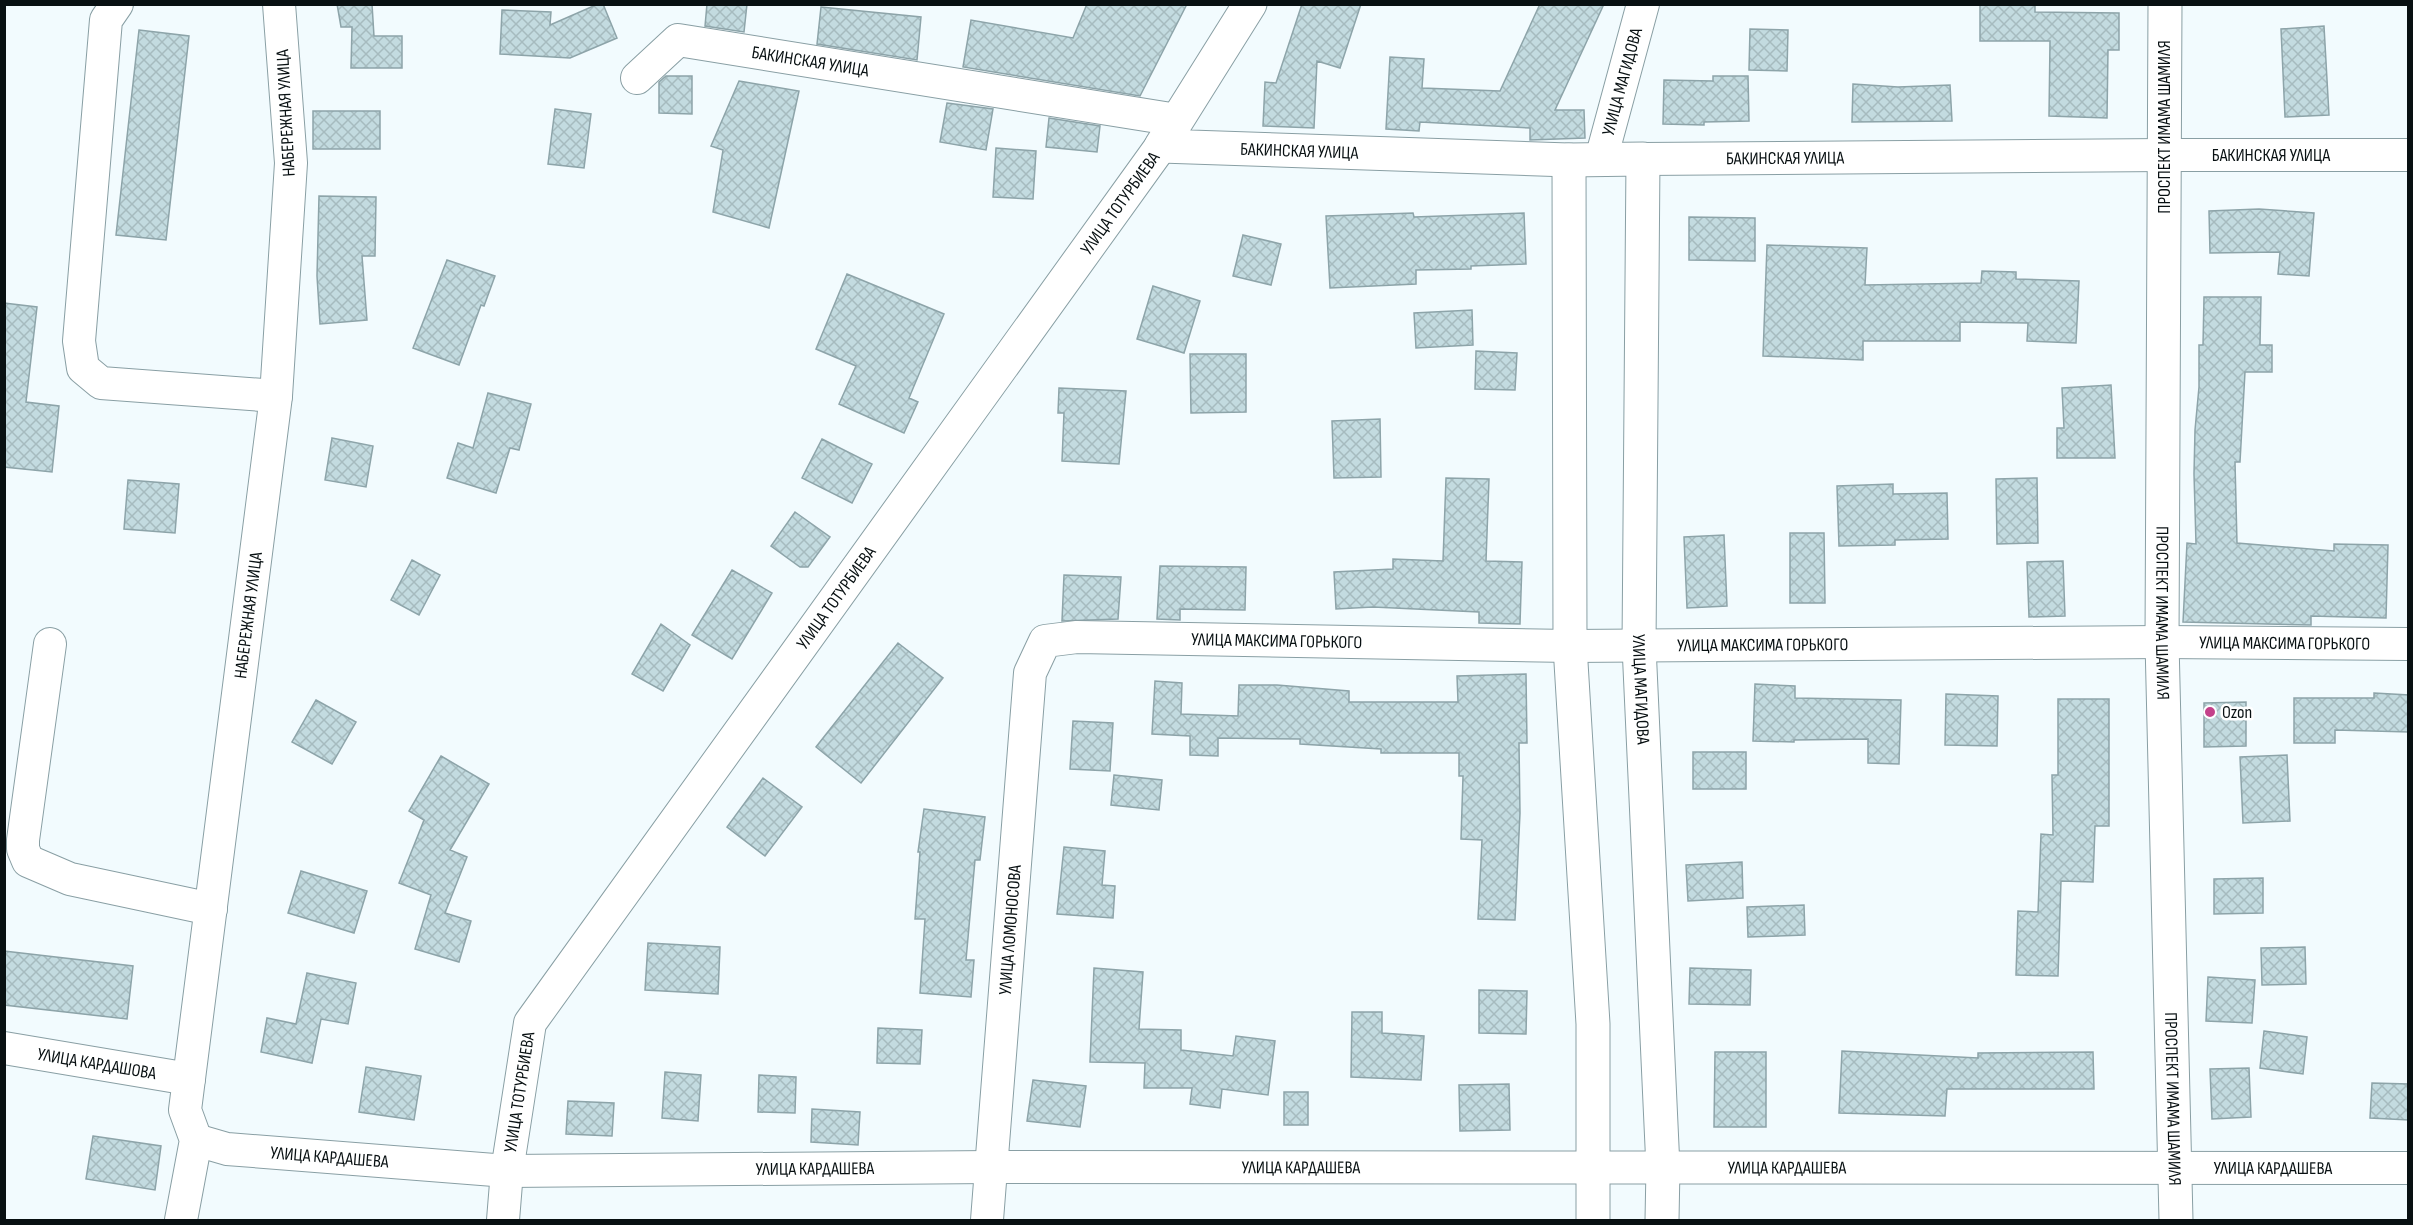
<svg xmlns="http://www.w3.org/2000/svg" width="2413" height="1225" font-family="'Sofia Sans Condensed',sans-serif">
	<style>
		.building { fill: url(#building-cross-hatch); stroke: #8da4a9; stroke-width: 1.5 }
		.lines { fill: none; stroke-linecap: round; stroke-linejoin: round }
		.minor-casing { stroke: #899fa4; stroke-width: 34 }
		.major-casing { stroke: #899fa4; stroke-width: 35 }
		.minor { stroke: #fff; stroke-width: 32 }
		.major { stroke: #fff; stroke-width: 33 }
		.poi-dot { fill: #c3418a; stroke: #fff; stroke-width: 2 }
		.labels { text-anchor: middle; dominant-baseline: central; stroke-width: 5; stroke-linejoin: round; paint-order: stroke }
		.street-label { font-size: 18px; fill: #081012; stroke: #fff }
		.poi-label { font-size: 18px; fill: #081012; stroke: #fff; text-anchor: start }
	</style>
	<defs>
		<pattern id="building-cross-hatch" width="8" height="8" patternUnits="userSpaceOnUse" patternTransform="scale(1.5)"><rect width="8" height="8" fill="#c3dbe0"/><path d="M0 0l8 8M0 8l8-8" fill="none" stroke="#a6bbbf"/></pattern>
	</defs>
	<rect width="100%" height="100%" fill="#f2fbfe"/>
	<path class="building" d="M 337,4 L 372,4 L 374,36 L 402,36 L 402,68 L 351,68 L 352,27 L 341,27 Z
		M 598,4 L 603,4 L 617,38 L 570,58 L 500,54 L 502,10 L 551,12 L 550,25 Z
		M 707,4 L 747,4 L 744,32 L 705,26 Z
		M 1087,4 L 1187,4 L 1140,96 L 963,67 L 971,20 L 1073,38 Z
		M 1302,4 L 1361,4 L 1340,68 L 1317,61 L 1314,128 L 1263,126 L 1265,82 L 1276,83 Z
		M 1540,4 L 1604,4 L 1555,110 L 1584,110 L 1585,138 L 1530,140 L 1530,128 L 1420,122 L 1419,131 L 1386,129 L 1390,57 L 1424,59 L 1422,88 L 1500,91 Z
		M 1980,5 L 2035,5 L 2035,12 L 2119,13 L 2119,50 L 2108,50 L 2107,118 L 2049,116 L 2050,41 L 1980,41 Z
		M 821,7 L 921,17 L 917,60 L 817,44 Z
		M 2324,26 L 2329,115 L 2285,117 L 2281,29 Z
		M 1750,29 L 1788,30 L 1787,71 L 1749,70 Z
		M 139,30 L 189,36 L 166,240 L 116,235 Z
		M 666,76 L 692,76 L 692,114 L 659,113 L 659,82 Z
		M 1713,76 L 1748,76 L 1749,121 L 1704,122 L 1704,125 L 1663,124 L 1664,80 L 1713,81 Z
		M 739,81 L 799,91 L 769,228 L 713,212 L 723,150 L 711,146 Z
		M 1853,84 L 1898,87 L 1950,85 L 1952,121 L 1852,122 Z
		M 947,103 L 993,109 L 986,150 L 940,142 Z
		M 555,109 L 591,114 L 584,168 L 548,164 Z
		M 313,111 L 380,111 L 380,149 L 313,149 Z
		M 1049,118 L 1100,126 L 1097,152 L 1046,147 Z
		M 996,148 L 1036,151 L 1033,199 L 993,197 Z
		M 319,196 L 376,197 L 375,256 L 362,256 L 367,320 L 320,324 L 317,276 Z
		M 2259,209 L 2314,213 L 2309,276 L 2278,274 L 2280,252 L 2210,253 L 2209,211 Z
		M 1413,213 L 1414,217 L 1524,213 L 1526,264 L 1471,266 L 1471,269 L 1416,270 L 1416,284 L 1330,288 L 1326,216 Z
		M 1689,217 L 1755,218 L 1755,261 L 1689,260 Z
		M 1243,235 L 1281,244 L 1271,285 L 1233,276 Z
		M 1767,245 L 1867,248 L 1865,285 L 1981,283 L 1982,271 L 2016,272 L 2016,279 L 2079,281 L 2076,343 L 2027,341 L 2028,323 L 1960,322 L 1960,341 L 1863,341 L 1863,360 L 1763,356 Z
		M 447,260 L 495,276 L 484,306 L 481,305 L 459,365 L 413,348 Z
		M 847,274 L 944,314 L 909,398 L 918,402 L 904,433 L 839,404 L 856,366 L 816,349 Z
		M 1153,286 L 1200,301 L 1184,353 L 1137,339 Z
		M 2204,297 L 2261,297 L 2260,345 L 2272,345 L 2272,372 L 2245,372 L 2240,462 L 2235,462 L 2237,543 L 2334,551 L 2334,544 L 2388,545 L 2386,618 L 2311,616 L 2311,625 L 2183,622 L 2187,543 L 2196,544 L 2194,474 L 2195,430 L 2199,387 L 2199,345 L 2203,345 Z
		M 4,303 L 37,307 L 26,402 L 59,406 L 52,472 L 4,467 Z
		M 1472,310 L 1473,345 L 1416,348 L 1414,313 Z
		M 1476,351 L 1517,353 L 1515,390 L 1475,389 Z
		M 1190,354 L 1246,354 L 1246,412 L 1191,413 Z
		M 2111,385 L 2115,458 L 2057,458 L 2057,428 L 2064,428 L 2062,388 Z
		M 1059,388 L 1126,391 L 1119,464 L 1062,461 L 1064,413 L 1058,413 Z
		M 488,393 L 531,404 L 519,450 L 510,448 L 496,493 L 447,478 L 458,443 L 473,448 Z
		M 1380,419 L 1381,477 L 1334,478 L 1332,421 Z
		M 332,438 L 373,446 L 366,487 L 325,480 Z
		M 822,439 L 872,464 L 852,503 L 802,478 Z
		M 1446,478 L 1489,479 L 1486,561 L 1522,562 L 1520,624 L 1479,623 L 1479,612 L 1373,607 L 1336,609 L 1334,572 L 1393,569 L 1393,559 L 1443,561 Z
		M 2037,478 L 2038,543 L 1997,544 L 1996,479 Z
		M 128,480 L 179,484 L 175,533 L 124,529 Z
		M 1893,484 L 1893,494 L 1947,493 L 1948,539 L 1895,540 L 1895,545 L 1839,546 L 1837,486 Z
		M 795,512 L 830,537 L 808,567 L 800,567 L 771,546 Z
		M 1790,533 L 1824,533 L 1825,603 L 1790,603 Z
		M 1724,535 L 1727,606 L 1687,608 L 1684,537 Z
		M 412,560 L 440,575 L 419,615 L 391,600 Z
		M 2063,561 L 2065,616 L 2029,617 L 2027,562 Z
		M 1160,566 L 1246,567 L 1245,610 L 1180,609 L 1180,620 L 1157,619 Z
		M 732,570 L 772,593 L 732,659 L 692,635 Z
		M 1064,575 L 1121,577 L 1118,619 L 1062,621 Z
		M 661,624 L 690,645 L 663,691 L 632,674 Z
		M 898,643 L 943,678 L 861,783 L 816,747 Z
		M 1526,674 L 1527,743 L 1519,743 L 1520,813 L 1515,920 L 1478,919 L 1482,840 L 1461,839 L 1463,776 L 1459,776 L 1459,753 L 1381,753 L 1381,749 L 1300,744 L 1300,739 L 1218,738 L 1218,756 L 1190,755 L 1190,736 L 1152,734 L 1155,681 L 1182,683 L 1181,714 L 1238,716 L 1239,685 L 1277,685 L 1349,691 L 1349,702 L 1458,702 L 1457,676 Z
		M 1755,684 L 1795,686 L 1795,698 L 1901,700 L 1899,764 L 1868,763 L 1868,739 L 1794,740 L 1794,742 L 1753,741 Z
		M 2374,693 L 2409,695 L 2409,732 L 2335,730 L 2335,743 L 2294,743 L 2294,698 L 2374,698 Z
		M 1946,694 L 1998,696 L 1997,746 L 1945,745 Z
		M 2058,699 L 2109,699 L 2109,826 L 2095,826 L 2093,882 L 2061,881 L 2058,976 L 2016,975 L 2018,911 L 2038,912 L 2041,834 L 2053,835 L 2052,775 L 2058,775 Z
		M 316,700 L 356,722 L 332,764 L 292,742 Z
		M 2246,702 L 2246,746 L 2204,747 L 2204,703 Z
		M 1073,721 L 1113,723 L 1110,771 L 1070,769 Z
		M 1693,752 L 1746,752 L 1746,789 L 1693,789 Z
		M 2287,755 L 2290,821 L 2243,823 L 2240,757 Z
		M 441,756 L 489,784 L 450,850 L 467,857 L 445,913 L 471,921 L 459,962 L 415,949 L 431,895 L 399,883 L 424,820 L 409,811 Z
		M 1114,775 L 1162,780 L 1159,810 L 1111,805 Z
		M 763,778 L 802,807 L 765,856 L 727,827 Z
		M 924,809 L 985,817 L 980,860 L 975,860 L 966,960 L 974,960 L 971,997 L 920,993 L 925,919 L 915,919 L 920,852 L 918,852 Z
		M 1064,847 L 1105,851 L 1102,885 L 1115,886 L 1113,918 L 1057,914 Z
		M 1742,862 L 1743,898 L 1688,901 L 1686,865 Z
		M 301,871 L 367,891 L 354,933 L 288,913 Z
		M 2263,878 L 2263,913 L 2214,914 L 2214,879 Z
		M 1804,905 L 1805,935 L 1748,937 L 1747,907 Z
		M 648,943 L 720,947 L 718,994 L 645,990 Z
		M 2305,947 L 2306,984 L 2262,985 L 2261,948 Z
		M 4,951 L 133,966 L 127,1019 L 4,1005 Z
		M 1094,968 L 1143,972 L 1139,1029 L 1181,1030 L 1181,1050 L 1233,1056 L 1236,1036 L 1275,1041 L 1268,1095 L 1222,1089 L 1220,1108 L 1190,1104 L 1192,1088 L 1144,1088 L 1145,1063 L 1090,1062 Z
		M 1690,968 L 1751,970 L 1750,1005 L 1689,1004 Z
		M 307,973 L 356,983 L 348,1024 L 321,1019 L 312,1063 L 261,1052 L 267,1018 L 296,1024 Z
		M 2208,977 L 2255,980 L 2252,1023 L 2206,1021 Z
		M 1479,990 L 1527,991 L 1526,1034 L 1479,1033 Z
		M 1352,1012 L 1382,1012 L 1382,1033 L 1424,1036 L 1421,1080 L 1351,1077 Z
		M 878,1028 L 922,1030 L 920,1064 L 877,1063 Z
		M 2264,1031 L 2307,1037 L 2303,1074 L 2260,1068 Z
		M 1842,1051 L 1978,1058 L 1978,1053 L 2093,1052 L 2094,1089 L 1947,1089 L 1945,1116 L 1839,1113 Z
		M 1715,1052 L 1766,1052 L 1766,1127 L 1714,1127 Z
		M 366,1067 L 421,1076 L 414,1120 L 359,1112 Z
		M 2249,1068 L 2251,1117 L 2212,1119 L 2210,1069 Z
		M 665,1072 L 701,1075 L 698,1121 L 662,1118 Z
		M 759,1075 L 796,1077 L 795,1113 L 758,1112 Z
		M 1033,1080 L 1086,1086 L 1080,1127 L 1027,1121 Z
		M 2372,1083 L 2409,1084 L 2409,1120 L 2370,1118 Z
		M 1509,1084 L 1510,1130 L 1460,1131 L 1459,1085 Z
		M 1284,1092 L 1308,1092 L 1308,1125 L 1284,1125 Z
		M 568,1101 L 614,1103 L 612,1136 L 566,1134 Z
		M 812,1109 L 860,1112 L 858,1145 L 811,1142 Z
		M 93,1136 L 161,1146 L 155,1190 L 86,1179 Z"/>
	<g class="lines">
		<defs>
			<g id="minor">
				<path d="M 117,4 L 106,20 L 79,341 L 83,368 L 101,383 L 276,396"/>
				<path id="s1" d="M 637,78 L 678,40 L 1177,120"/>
				<path id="s2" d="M 1601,159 L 1643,4"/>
				<path id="s3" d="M 1643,159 L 2164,155 L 2408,155"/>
				<path d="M 50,644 L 23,840 L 23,849 L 28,861 L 70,879 L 211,909"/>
				<path id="s4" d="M 4,1048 L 189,1079"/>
				<path id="s5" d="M 196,1140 L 227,1149 L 507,1171 L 990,1167 L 2408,1168"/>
				<path id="s6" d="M 181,1220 L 196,1140 L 185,1110 L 276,396 L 291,163 L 279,4"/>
				<path id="s7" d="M 503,1220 L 507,1171 L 530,1023 L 1161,146"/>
				<path id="s8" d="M 987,1220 L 1030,673 L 1045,641 L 1077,637 L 1570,646 L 2162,642 L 2408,644"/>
			</g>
			<g id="major">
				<path id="s9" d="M 1250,4 L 1161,146 L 1569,160 L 1643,159 L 1639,646 L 1663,1168 L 1662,1220"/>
				<path id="s10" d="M 2165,4 L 2162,642 L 2176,1220"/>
				<path d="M 1569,160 L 1570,646 L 1593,1024 L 1593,1220"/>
			</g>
		</defs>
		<use href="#minor" class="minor-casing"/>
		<use href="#major" class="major-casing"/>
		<use href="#minor" class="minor"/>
		<use href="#major" class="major"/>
	</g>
	<circle class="poi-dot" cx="2210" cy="712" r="6"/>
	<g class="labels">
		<g class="street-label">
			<text stroke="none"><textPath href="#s1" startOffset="190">БАКИНСКАЯ УЛИЦА</textPath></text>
			<text stroke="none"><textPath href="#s2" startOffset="80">УЛИЦА МАГИДОВА</textPath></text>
			<text transform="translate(286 113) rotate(-93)">НАБЕРЕЖНАЯ УЛИЦА</text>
			<text transform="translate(2164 127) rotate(-90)">ПРОСПЕКТ ИМАМА ШАМИЛЯ</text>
			<text stroke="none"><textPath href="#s9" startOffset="306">БАКИНСКАЯ УЛИЦА</textPath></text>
			<text stroke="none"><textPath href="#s3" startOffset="628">БАКИНСКАЯ УЛИЦА</textPath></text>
			<text stroke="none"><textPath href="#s3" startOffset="142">БАКИНСКАЯ УЛИЦА</textPath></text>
			<text stroke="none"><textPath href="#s7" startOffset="1209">УЛИЦА ТОТУРБИЕВА</textPath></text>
			<text stroke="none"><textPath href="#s7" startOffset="723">УЛИЦА ТОТУРБИЕВА</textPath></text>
			<text stroke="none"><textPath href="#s10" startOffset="609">ПРОСПЕКТ ИМАМА ШАМИЛЯ</textPath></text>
			<text stroke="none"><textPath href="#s6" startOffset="612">НАБЕРЕЖНАЯ УЛИЦА</textPath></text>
			<text stroke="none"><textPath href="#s8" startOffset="816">УЛИЦА МАКСИМА ГОРЬКОГО</textPath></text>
			<text stroke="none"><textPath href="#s8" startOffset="1824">УЛИЦА МАКСИМА ГОРЬКОГО</textPath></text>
			<text stroke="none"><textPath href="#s8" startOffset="1302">УЛИЦА МАКСИМА ГОРЬКОГО</textPath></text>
			<text stroke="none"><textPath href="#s9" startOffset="1180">УЛИЦА МАГИДОВА</textPath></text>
			<text stroke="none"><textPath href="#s8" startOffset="291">УЛИЦА ЛОМОНОСОВА</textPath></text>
			<text stroke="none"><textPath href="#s4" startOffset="94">УЛИЦА КАРДАШОВА</textPath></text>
			<text stroke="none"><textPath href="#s7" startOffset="129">УЛИЦА ТОТУРБИЕВА</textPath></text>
			<text stroke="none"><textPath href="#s10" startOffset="1095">ПРОСПЕКТ ИМАМА ШАМИЛЯ</textPath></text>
			<text stroke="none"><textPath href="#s5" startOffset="135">УЛИЦА КАРДАШЕВА</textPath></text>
			<text stroke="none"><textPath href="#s5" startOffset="1107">УЛИЦА КАРДАШЕВА</textPath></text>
			<text stroke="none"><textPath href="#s5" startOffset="621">УЛИЦА КАРДАШЕВА</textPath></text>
			<text stroke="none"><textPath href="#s5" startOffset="1593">УЛИЦА КАРДАШЕВА</textPath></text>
			<text stroke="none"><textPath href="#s5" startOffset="2079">УЛИЦА КАРДАШЕВА</textPath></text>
		</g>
		<g class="poi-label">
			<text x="2222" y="712">Ozon</text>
		</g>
	</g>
	<rect width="2413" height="1225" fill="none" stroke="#081012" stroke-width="12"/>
</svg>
